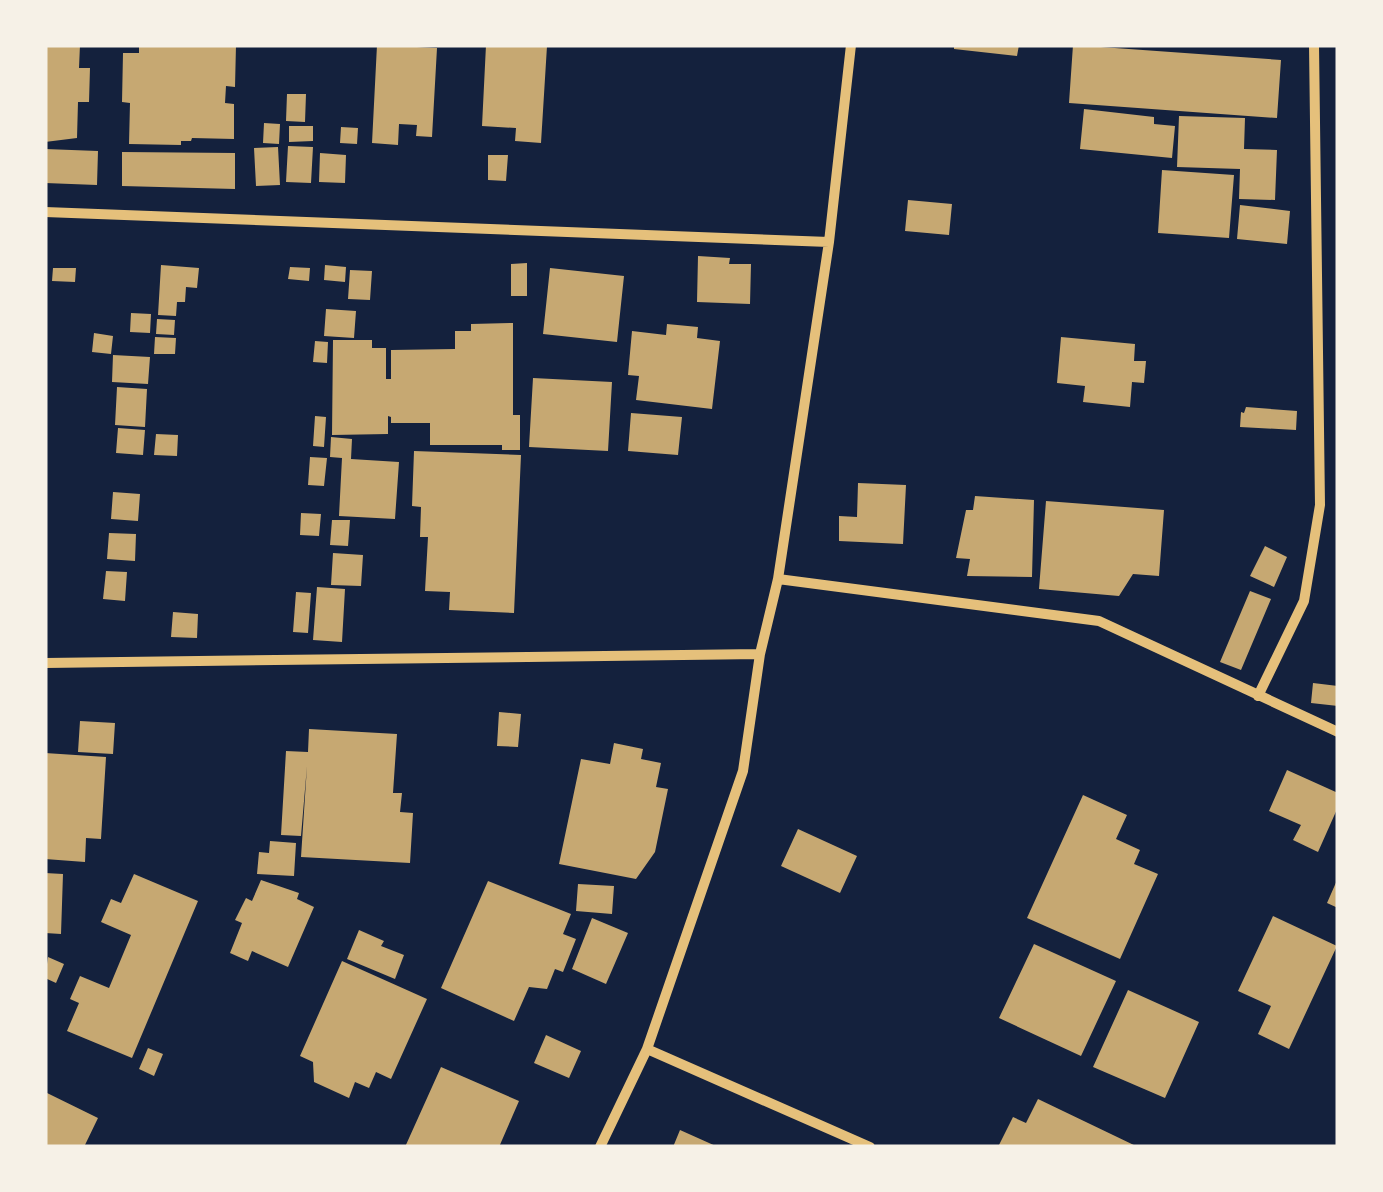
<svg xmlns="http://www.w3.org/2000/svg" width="1383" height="1192" font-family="Mulish,sans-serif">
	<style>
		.building { fill: #c6a872 }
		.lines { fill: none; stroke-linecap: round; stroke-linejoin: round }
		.minor { stroke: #e5c07b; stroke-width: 10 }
	</style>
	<rect width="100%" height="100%" fill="#14213d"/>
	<path class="building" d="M 45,45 L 80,45 L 79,68 L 90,68 L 89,102 L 78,102 L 77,138 L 45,142 Z
		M 139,45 L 236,45 L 235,87 L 226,86 L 225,103 L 234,104 L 234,139 L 192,138 L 191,141 L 181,141 L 181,145 L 129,144 L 130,103 L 122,102 L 123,53 L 139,53 Z
		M 377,45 L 437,48 L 432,137 L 416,136 L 417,125 L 399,124 L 398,145 L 372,143 Z
		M 486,45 L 547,46 L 541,143 L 515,141 L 516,128 L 482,126 Z
		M 954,45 L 1019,45 L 1017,56 L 954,49 Z
		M 1073,45 L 1281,60 L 1277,118 L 1069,103 Z
		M 287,94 L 306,94 L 305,122 L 286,121 Z
		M 1084,109 L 1154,117 L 1154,124 L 1175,126 L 1172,158 L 1080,149 Z
		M 1179,116 L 1245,118 L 1244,149 L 1277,150 L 1275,200 L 1239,199 L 1240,169 L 1177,167 Z
		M 264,123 L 280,124 L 279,144 L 263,143 Z
		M 289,126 L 313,126 L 313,141 L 289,142 Z
		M 341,127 L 358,128 L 357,144 L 340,143 Z
		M 288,146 L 313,147 L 311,183 L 286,182 Z
		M 278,147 L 280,185 L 256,186 L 254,148 Z
		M 45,149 L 98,151 L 97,185 L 45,183 Z
		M 122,152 L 235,153 L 235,189 L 122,186 Z
		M 320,153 L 346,155 L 345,183 L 319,182 Z
		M 488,155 L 508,155 L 506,181 L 488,180 Z
		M 1162,170 L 1234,175 L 1229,238 L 1158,233 Z
		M 908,200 L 952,204 L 949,235 L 905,231 Z
		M 1240,205 L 1290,211 L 1287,244 L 1237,239 Z
		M 698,256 L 730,258 L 729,264 L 751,264 L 750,304 L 697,302 Z
		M 527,263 L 527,296 L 511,296 L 511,264 Z
		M 161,265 L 199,268 L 197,288 L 186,287 L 185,302 L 177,302 L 176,316 L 158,315 Z
		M 325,265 L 346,267 L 345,282 L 324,280 Z
		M 290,267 L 310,268 L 309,281 L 288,279 Z
		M 53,268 L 76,268 L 75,282 L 52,281 Z
		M 550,268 L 624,276 L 617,342 L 543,334 Z
		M 350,270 L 372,271 L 370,300 L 348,299 Z
		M 326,309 L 356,311 L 354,338 L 324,336 Z
		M 131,313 L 151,314 L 150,333 L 130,332 Z
		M 157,319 L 175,320 L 174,335 L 156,334 Z
		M 513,323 L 513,415 L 520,415 L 520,450 L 502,450 L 502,445 L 430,445 L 430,423 L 391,423 L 391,417 L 388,416 L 388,434 L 332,435 L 333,340 L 372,340 L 372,348 L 386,348 L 386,379 L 391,379 L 391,350 L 455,349 L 455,331 L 471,331 L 471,324 Z
		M 667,324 L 698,327 L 697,338 L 720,341 L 712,409 L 636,400 L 639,376 L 628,375 L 632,331 L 666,335 Z
		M 94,333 L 113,336 L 111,354 L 92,352 Z
		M 155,337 L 176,338 L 175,354 L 154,354 Z
		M 1061,337 L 1135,344 L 1134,361 L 1146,361 L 1144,383 L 1132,382 L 1130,407 L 1083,402 L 1085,386 L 1057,383 Z
		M 315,341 L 328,342 L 327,363 L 313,362 Z
		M 113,355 L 150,357 L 148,384 L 112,382 Z
		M 533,378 L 612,382 L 608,451 L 529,447 Z
		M 117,387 L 147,389 L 145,427 L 115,425 Z
		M 1246,407 L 1297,411 L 1296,430 L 1240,427 L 1241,412 L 1244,413 Z
		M 631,413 L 682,417 L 678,455 L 628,451 Z
		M 315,416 L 326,417 L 324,447 L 313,446 Z
		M 118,428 L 145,430 L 143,455 L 116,453 Z
		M 156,434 L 178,435 L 177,456 L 154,455 Z
		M 331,437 L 352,439 L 351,459 L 399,462 L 395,519 L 339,516 L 342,458 L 330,457 Z
		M 414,451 L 521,455 L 514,613 L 449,610 L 450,592 L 425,591 L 428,537 L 420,537 L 421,507 L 412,506 Z
		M 310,457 L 327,458 L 324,486 L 308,485 Z
		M 858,483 L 906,485 L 903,544 L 839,541 L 839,516 L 857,517 Z
		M 113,492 L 140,494 L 138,521 L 111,519 Z
		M 975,496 L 1034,500 L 1032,577 L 967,576 L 970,559 L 956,558 L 966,510 L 973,510 Z
		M 1046,501 L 1164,510 L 1159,576 L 1133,574 L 1119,596 L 1039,589 Z
		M 301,513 L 321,514 L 319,536 L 300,535 Z
		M 332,520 L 350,520 L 348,546 L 330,545 Z
		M 109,533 L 136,534 L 135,561 L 107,559 Z
		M 1265,546 L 1287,557 L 1274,587 L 1250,576 Z
		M 333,553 L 363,555 L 361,586 L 331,585 Z
		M 106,571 L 127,572 L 125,601 L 103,599 Z
		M 317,587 L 345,589 L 342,642 L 313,640 Z
		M 1250,591 L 1271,599 L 1241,670 L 1220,662 Z
		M 296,592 L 311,593 L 308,633 L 293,632 Z
		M 173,612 L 198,614 L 197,638 L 171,637 Z
		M 1313,683 L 1338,686 L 1338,706 L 1311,703 Z
		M 499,712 L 521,714 L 518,747 L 497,746 Z
		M 80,721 L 115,723 L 113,754 L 78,752 Z
		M 309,729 L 397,734 L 393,793 L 402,793 L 400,812 L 413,813 L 410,863 L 301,857 L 307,766 L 301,836 L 281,835 L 286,751 L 308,752 Z
		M 614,743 L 643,749 L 641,759 L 661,763 L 656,787 L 668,789 L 655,852 L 636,879 L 559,864 L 581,759 L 610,764 Z
		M 45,753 L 106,757 L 101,839 L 86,838 L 85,862 L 45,859 Z
		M 1287,770 L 1338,793 L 1338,807 L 1318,852 L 1293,840 L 1301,825 L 1269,811 Z
		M 1083,795 L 1127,815 L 1116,839 L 1140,850 L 1134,864 L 1158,874 L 1120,959 L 1027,918 Z
		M 798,829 L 857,856 L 840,893 L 781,866 Z
		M 270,841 L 296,843 L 294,876 L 257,874 L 259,852 L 269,853 Z
		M 45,873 L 63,874 L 61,934 L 45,933 Z
		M 134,874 L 198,901 L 132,1058 L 67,1031 L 79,1003 L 70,999 L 80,976 L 109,988 L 131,935 L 101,922 L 111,899 L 121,903 Z
		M 1338,878 L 1338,908 L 1327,903 Z
		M 261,880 L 299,893 L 297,899 L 314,907 L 288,967 L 252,951 L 248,961 L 230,953 L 242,923 L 235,920 L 246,898 L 252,901 Z
		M 488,881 L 571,914 L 563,934 L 576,939 L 563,972 L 555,969 L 547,989 L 529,987 L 514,1021 L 441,988 Z
		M 578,884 L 614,886 L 612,914 L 576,911 Z
		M 1273,916 L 1337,946 L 1289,1049 L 1258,1034 L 1271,1006 L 1238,991 Z
		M 592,918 L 628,933 L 606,984 L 572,969 Z
		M 359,930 L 384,941 L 381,946 L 404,955 L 395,979 L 347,959 Z
		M 1034,944 L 1116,981 L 1081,1056 L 999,1018 Z
		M 48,957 L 64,964 L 56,983 L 45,978 Z
		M 342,961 L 427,999 L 391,1079 L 376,1072 L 369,1088 L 355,1082 L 349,1098 L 314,1082 L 313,1062 L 300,1056 Z
		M 1128,990 L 1199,1022 L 1165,1098 L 1093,1067 Z
		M 546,1035 L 581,1051 L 569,1078 L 534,1063 Z
		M 148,1048 L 163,1054 L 154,1076 L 139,1069 Z
		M 441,1067 L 519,1101 L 499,1147 L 405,1147 Z
		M 45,1092 L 98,1118 L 84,1147 L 45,1147 Z
		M 1038,1099 L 1138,1147 L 998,1147 L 1013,1117 L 1026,1123 Z
		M 680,1130 L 718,1147 L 673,1147 Z"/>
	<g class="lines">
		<path class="minor" d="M 45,212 L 829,242
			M 778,579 L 1099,621 L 1338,732
			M 45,663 L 760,654
			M 1258,696 L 1304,601 L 1320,505 L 1314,45
			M 647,1049 L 870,1147
			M 600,1147 L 647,1049 L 743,771 L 760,654 L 778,579 L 829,242 L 851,45"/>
	</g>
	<rect width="1383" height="1192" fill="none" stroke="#f6f1e7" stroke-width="95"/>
</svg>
